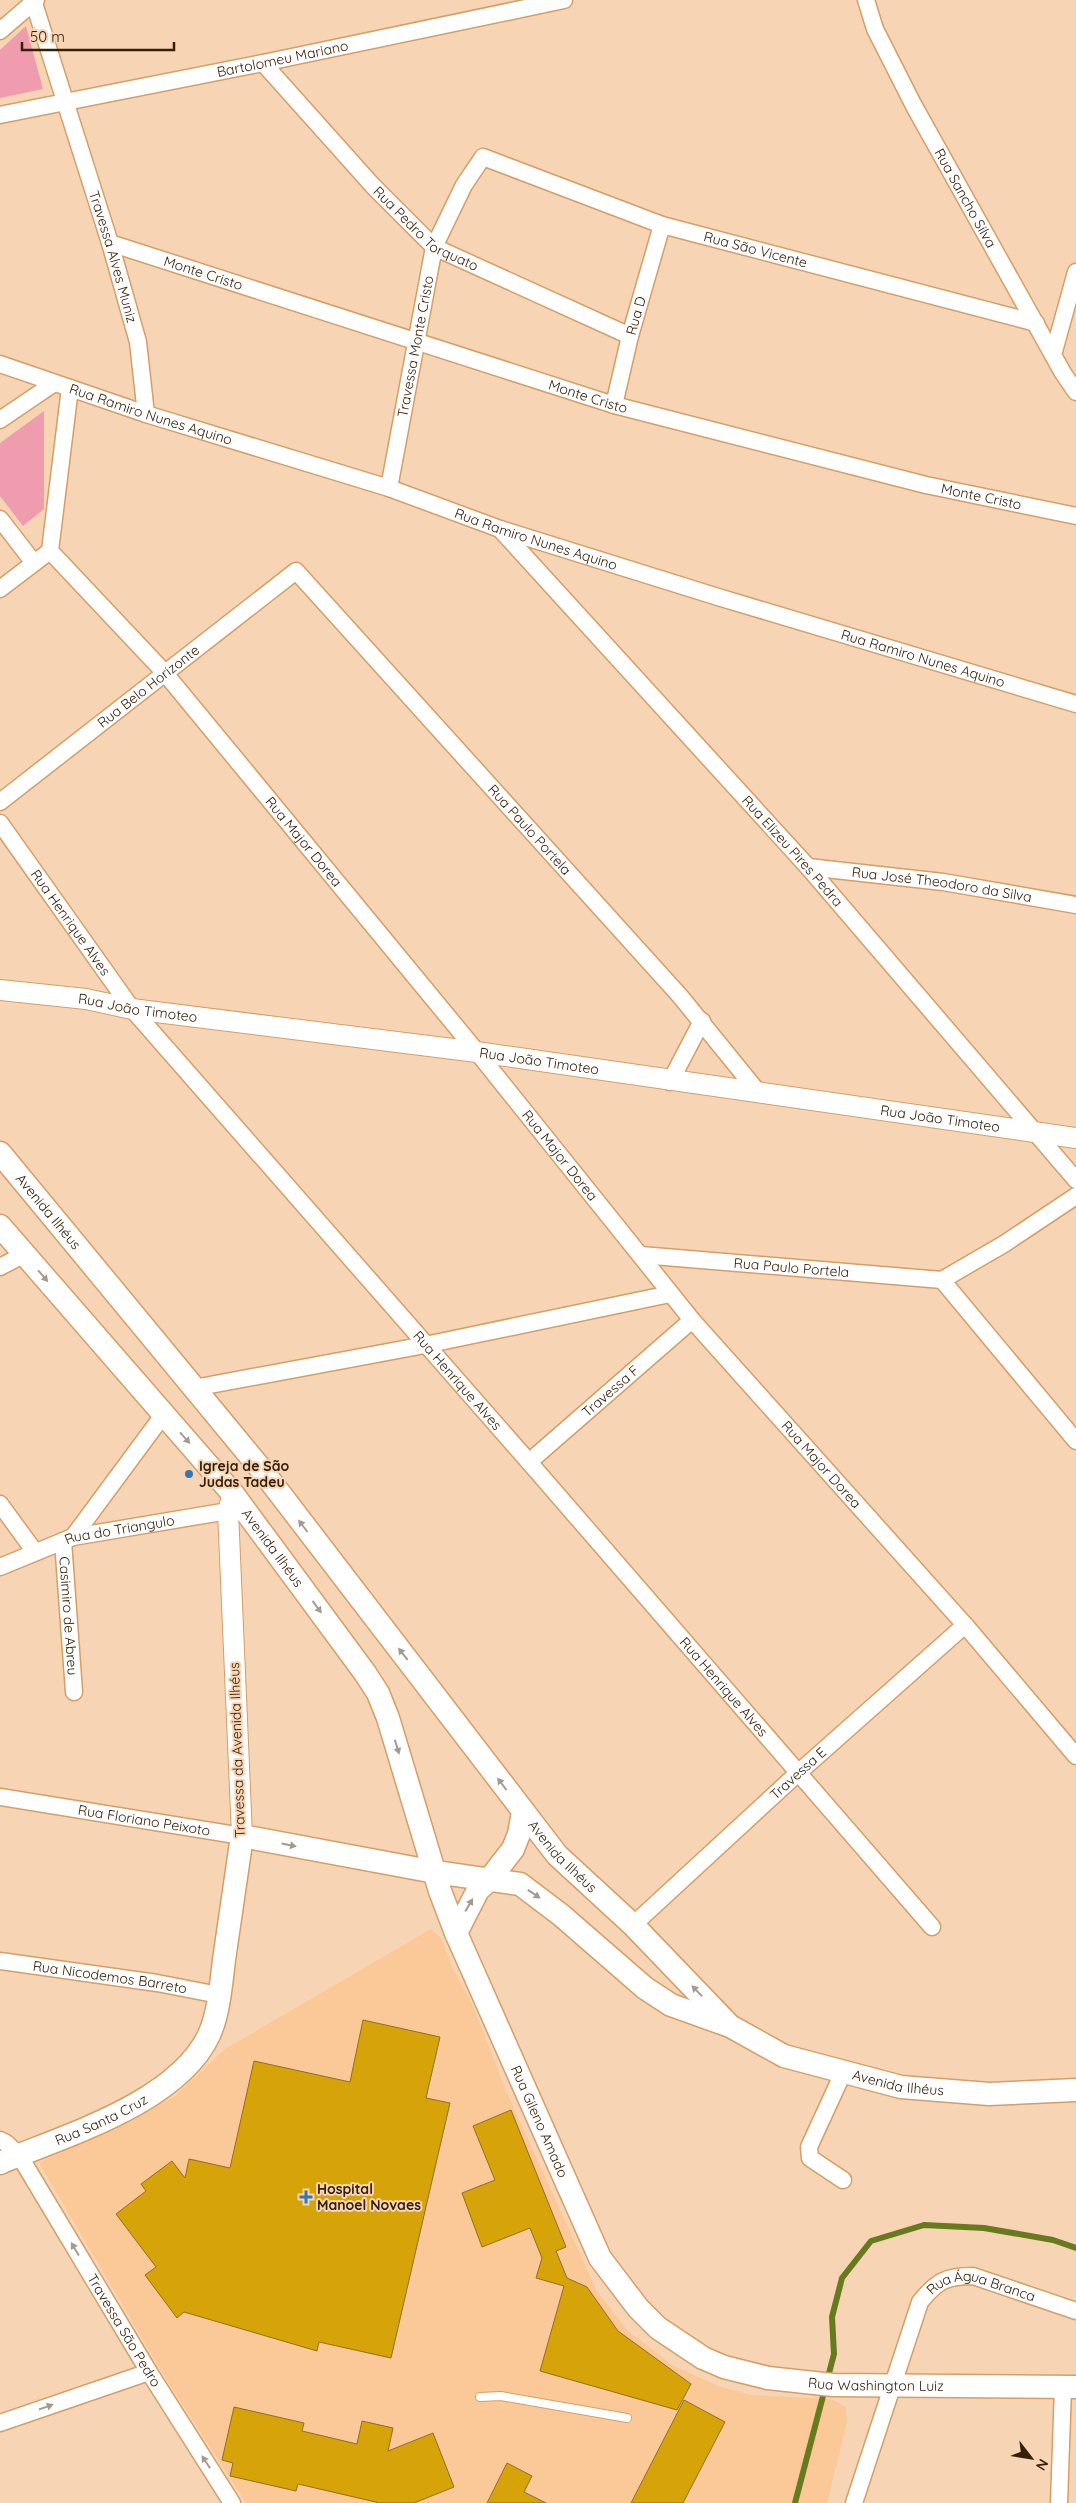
<svg xmlns="http://www.w3.org/2000/svg" width="1076" height="2503" font-family="Quicksand,sans-serif">
	<style>
		.built { fill: #fbc998 }
		.green { fill: #ee9cae }
		.lines { fill: none; stroke-linecap: round; stroke-linejoin: round }
		.stream { stroke: #677a1e; stroke-width: 6 }
		.building { fill: #d6a308; stroke: #8e6f27 }
		.service-casing { stroke: #d59e68; stroke-width: 10 }
		.minor-casing { stroke: #d59e68; stroke-width: 19 }
		.tertiary-casing { stroke: #d59e68; stroke-width: 22 }
		.secondary-casing { stroke: #d59e68; stroke-width: 25 }
		.service { stroke: #fff; stroke-width: 8 }
		.minor { stroke: #fff; stroke-width: 16 }
		.tertiary { stroke: #fff; stroke-width: 20 }
		.secondary { stroke: #fff; stroke-width: 22 }
		.oneway { fill: #a49b90 }
		.poi-dot { fill: #3478ae; stroke: #f7d5b4; stroke-width: 2 }
		.labels { text-anchor: middle; dominant-baseline: central; stroke-width: 4; stroke-linejoin: round; paint-order: stroke }
		.street-label { font-size: 14px; fill: #352009; stroke: #f7d5b4 }
		.poi-label { font-size: 14px; font-weight: bold; fill: #352009; stroke: #f7d5b4; text-anchor: start }
	</style>
	<rect width="100%" height="100%" fill="#f7d5b4"/>
	<path class="built" d="M 431,1929 L 442,1939 L 453,1969 L 473,2006 L 508,2095 L 597,2291 L 627,2330 L 674,2366 L 719,2386 L 751,2395 L 831,2399 L 846,2407 L 847,2422 L 827,2503 L 246,2503 L 166,2379 L 39,2163 L 174,2097 L 225,2049 Z"/>
	<path class="green" d="M 26,26 L 43,89 L 0,98 L 0,50 Z
		M 44,411 L 44,509 L 23,526 L 0,496 L 0,443 Z"/>
	<g class="lines">
		<path class="stream" d="M 795,2503 L 834,2354 L 832,2317 L 842,2278 L 871,2241 L 924,2225 L 984,2228 L 1053,2240 L 1076,2248"/>
	</g>
	<path class="building" d="M 363,2020 L 440,2037 L 426,2098 L 450,2103 L 391,2358 L 319,2342 L 317,2351 L 184,2312 L 177,2318 L 145,2275 L 156,2267 L 116,2214 L 146,2191 L 141,2184 L 172,2161 L 185,2178 L 189,2159 L 230,2168 L 254,2061 L 350,2082 Z
		M 511,2110 L 566,2247 L 556,2251 L 567,2278 L 587,2287 L 618,2331 L 691,2384 L 677,2410 L 540,2371 L 564,2286 L 536,2278 L 542,2258 L 530,2228 L 482,2247 L 462,2193 L 495,2180 L 473,2126 Z
		M 684,2400 L 725,2422 L 683,2503 L 631,2503 Z
		M 234,2407 L 304,2423 L 302,2431 L 357,2444 L 362,2421 L 393,2428 L 388,2451 L 433,2433 L 454,2487 L 414,2503 L 380,2503 L 298,2484 L 296,2491 L 230,2476 L 233,2463 L 222,2460 Z
		M 507,2463 L 532,2476 L 524,2492 L 546,2503 L 487,2503 Z"/>
	<g class="lines">
		<defs>
			<path id="service" d="M 480,2397 L 501,2396 L 627,2418"/>
			<g id="minor">
				<path id="s1" d="M 33,0 L 110,243 L 138,342 L 146,414"/>
				<path id="s2" d="M 866,0 L 875,29 L 914,106 L 1063,373 L 1076,392"/>
				<path d="M 0,31 L 36,0"/>
				<path id="s3" d="M 263,63 L 373,186 L 434,247 L 630,336"/>
				<path id="s4" d="M 0,115 L 263,63 L 564,0"/>
				<path id="s5" d="M 110,243 L 614,405 L 926,485 L 1076,516"/>
				<path d="M 1053,355 L 1076,272"/>
				<path id="s6" d="M 0,364 L 146,414 L 389,488 L 500,529 L 718,597 L 1076,704"/>
				<path id="s7" d="M 614,405 L 630,336 L 662,225"/>
				<path d="M 0,420 L 53,384"/>
				<path id="s8" d="M 389,488 L 434,247 L 464,185 L 483,157 L 662,225 L 1036,323"/>
				<path d="M 0,519 L 34,563"/>
				<path id="s9" d="M 500,529 L 808,867 L 1076,1180"/>
				<path id="s10" d="M 50,551 L 164,672 L 477,1052 L 692,1320 L 965,1625 L 1076,1756"/>
				<path d="M 50,551 L 70,388"/>
				<path d="M 0,589 L 50,551"/>
				<path id="s11" d="M 0,802 L 296,571 L 680,996 L 758,1092"/>
				<path id="s12" d="M 0,823 L 132,1009 L 529,1462 L 932,1927"/>
				<path id="s13" d="M 808,867 L 943,882 L 1076,905"/>
				<path d="M 670,1082 L 702,1021"/>
				<path id="s14" d="M 641,1255 L 942,1280 L 1004,1244 L 1076,1196"/>
				<path d="M 0,1267 L 25,1254"/>
				<path d="M 942,1280 L 1076,1441"/>
				<path d="M 194,1388 L 425,1345 L 670,1294"/>
				<path id="s15" d="M 529,1462 L 692,1320"/>
				<path d="M 0,1504 L 35,1552"/>
				<path d="M 73,1537 L 164,1414"/>
				<path id="s16" d="M 63,1541 L 74,1692"/>
				<path id="s17" d="M 0,1567 L 73,1537 L 228,1511"/>
				<path id="s18" d="M 0,1797 L 242,1836"/>
				<path id="s19" d="M 633,1925 L 798,1773 L 965,1625"/>
				<path id="s20" d="M 0,1961 L 157,1983 L 219,1995"/>
				<path id="s21" d="M 0,2140 L 6,2143 L 19,2155 L 149,2372 L 232,2503"/>
				<path d="M 843,2180 L 810,2158 L 809,2147 L 843,2073"/>
				<path d="M 0,2423 L 149,2372"/>
				<path id="s22" d="M 854,2503 L 920,2302 C 937,2281 946,2276 973,2276 L 1076,2311"/>
				<path d="M 1059,2503 L 1063,2387"/>
			</g>
			<g id="tertiary">
				<path id="s23" d="M 0,990 L 86,999 L 132,1009 L 477,1052 L 1076,1138"/>
				<path d="M 233,1494 L 228,1511 L 242,1836"/>
			</g>
			<g id="secondary">
				<path id="s24" d="M 0,1153 L 261,1469 L 557,1855 L 633,1925 L 730,2026 L 784,2056 L 901,2087 L 989,2094 L 1076,2090"/>
				<path id="s25" d="M 0,1226 L 233,1494 L 365,1673 L 378,1693 L 388,1718 L 440,1891 L 456,1933 L 600,2258 L 638,2308 L 658,2328 L 703,2358 L 724,2367 L 768,2378 L 833,2385 L 1076,2387"/>
				<path d="M 456,1933 L 478,1890 L 489,1880 L 513,1849 L 519,1834 L 523,1812"/>
				<path id="s26" d="M 0,2163 C 66,2135 177,2103 209,2035 C 219,2013 221,1984 224,1960 C 230,1919 236,1877 242,1836 L 435,1872 L 520,1884 L 561,1915 L 645,1988 L 671,2005 L 727,2025"/>
			</g>
		</defs>
		<use href="#service" class="service-casing"/>
		<use href="#minor" class="minor-casing"/>
		<use href="#tertiary" class="tertiary-casing"/>
		<use href="#secondary" class="secondary-casing"/>
		<use href="#service" class="service"/>
		<use href="#minor" class="minor"/>
		<use href="#tertiary" class="tertiary"/>
		<use href="#secondary" class="secondary"/>
	</g>
	<defs><path id="oneway-solid" d="M-6-.8H1V-3.2L6.5 0L1 3.2V.8H-6Z" transform="scale(1.25)"/></defs>
	<g class="oneway">
		<use href="#oneway-solid" transform="translate(43 1276) rotate(49)"/>
		<use href="#oneway-solid" transform="translate(185 1438) rotate(48)"/>
		<use href="#oneway-solid" transform="translate(303 1526) rotate(-127)"/>
		<use href="#oneway-solid" transform="translate(317 1607) rotate(54)"/>
		<use href="#oneway-solid" transform="translate(403 1654) rotate(-128)"/>
		<use href="#oneway-solid" transform="translate(397 1747) rotate(73)"/>
		<use href="#oneway-solid" transform="translate(502 1784) rotate(-127)"/>
		<use href="#oneway-solid" transform="translate(289 1845) rotate(11)"/>
		<use href="#oneway-solid" transform="translate(534 1894) rotate(34)"/>
		<use href="#oneway-solid" transform="translate(469 1905) rotate(-60)"/>
		<use href="#oneway-solid" transform="translate(697 1991) rotate(-134)"/>
		<use href="#oneway-solid" transform="translate(75 2249) rotate(-121)"/>
		<use href="#oneway-solid" transform="translate(46 2407) rotate(-19)"/>
		<use href="#oneway-solid" transform="translate(206 2462) rotate(-123)"/>
	</g>
	<g class="poi-dot">
		<circle cx="189" cy="1474" r="5"/>
		<path d="M303.5 2189.5h5v5h5v5h-5v5h-5v-5h-5v-5h5z"/>
	</g>
	<g class="labels">
		<g class="street-label">
			<text stroke="none"><textPath href="#s4" startOffset="288">Bartolomeu Mariano</textPath></text>
			<text stroke="none"><textPath href="#s2" startOffset="222">Rua Sancho Silva</textPath></text>
			<text stroke="none"><textPath href="#s3" startOffset="234">Rua Pedro Torquato</textPath></text>
			<text stroke="none"><textPath href="#s8" startOffset="636">Rua São Vicente</textPath></text>
			<text stroke="none"><textPath href="#s1" startOffset="269">Travessa Alves Muniz</textPath></text>
			<text stroke="none"><textPath href="#s5" startOffset="98">Monte Cristo</textPath></text>
			<text stroke="none"><textPath href="#s7" startOffset="92">Rua D</textPath></text>
			<text stroke="none"><textPath href="#s8" startOffset="144">Travessa Monte Cristo</textPath></text>
			<text stroke="none"><textPath href="#s5" startOffset="502">Monte Cristo</textPath></text>
			<text stroke="none"><textPath href="#s6" startOffset="159">Rua Ramiro Nunes Aquino</textPath></text>
			<text stroke="none"><textPath href="#s5" startOffset="908">Monte Cristo</textPath></text>
			<text stroke="none"><textPath href="#s6" startOffset="564">Rua Ramiro Nunes Aquino</textPath></text>
			<text stroke="none"><textPath href="#s6" startOffset="969">Rua Ramiro Nunes Aquino</textPath></text>
			<text stroke="none"><textPath href="#s11" startOffset="188">Rua Belo Horizonte</textPath></text>
			<text stroke="none"><textPath href="#s11" startOffset="724">Rua Paulo Portela</textPath></text>
			<text stroke="none"><textPath href="#s10" startOffset="386">Rua Major Dorea</textPath></text>
			<text stroke="none"><textPath href="#s9" startOffset="435">Rua Elizeu Pires Pedra</textPath></text>
			<text stroke="none"><textPath href="#s13" startOffset="135">Rua José Theodoro da Silva</textPath></text>
			<text stroke="none"><textPath href="#s12" startOffset="122">Rua Henrique Alves</textPath></text>
			<text stroke="none"><textPath href="#s23" startOffset="139">Rua João Timoteo</textPath></text>
			<text stroke="none"><textPath href="#s23" startOffset="544">Rua João Timoteo</textPath></text>
			<text stroke="none"><textPath href="#s23" startOffset="949">Rua João Timoteo</textPath></text>
			<text stroke="none"><textPath href="#s10" startOffset="791">Rua Major Dorea</textPath></text>
			<text stroke="none"><textPath href="#s24" startOffset="76">Avenida Ilhéus</textPath></text>
			<text stroke="none"><textPath href="#s14" startOffset="151">Rua Paulo Portela</textPath></text>
			<text stroke="none"><textPath href="#s12" startOffset="722">Rua Henrique Alves</textPath></text>
			<text stroke="none"><textPath href="#s15" startOffset="108">Travessa F</textPath></text>
			<text stroke="none"><textPath href="#s10" startOffset="1196">Rua Major Dorea</textPath></text>
			<text stroke="none"><textPath href="#s17" startOffset="126">Rua do Triangulo</textPath></text>
			<text stroke="none"><textPath href="#s25" startOffset="422">Avenida Ilhéus</textPath></text>
			<text stroke="none"><textPath href="#s16" startOffset="75">Casimiro de Abreu</textPath></text>
			<text stroke="none"><textPath href="#s12" startOffset="1128">Rua Henrique Alves</textPath></text>
			<text transform="translate(237 1750) rotate(-92)">Travessa da Avenida Ilhéus</text>
			<text stroke="none"><textPath href="#s19" startOffset="224">Travessa E</textPath></text>
			<text stroke="none"><textPath href="#s18" startOffset="146">Rua Floriano Peixoto</textPath></text>
			<text stroke="none"><textPath href="#s24" startOffset="901">Avenida Ilhéus</textPath></text>
			<text stroke="none"><textPath href="#s20" startOffset="111">Rua Nicodemos Barreto</textPath></text>
			<text stroke="none"><textPath href="#s24" startOffset="1319">Avenida Ilhéus</textPath></text>
			<text stroke="none"><textPath href="#s26" startOffset="110">Rua Santa Cruz</textPath></text>
			<text stroke="none"><textPath href="#s25" startOffset="1060">Rua Gileno Amado</textPath></text>
			<text stroke="none"><textPath href="#s22" startOffset="282">Rua Água Branca</textPath></text>
			<text stroke="none"><textPath href="#s21" startOffset="229">Travessa São Pedro</textPath></text>
			<text stroke="none"><textPath href="#s25" startOffset="1531">Rua Washington Luiz</textPath></text>
		</g>
		<g class="poi-label">
			<text x="199" y="1466">Igreja de São<tspan x="199" dy="16">Judas Tadeu</tspan></text>
			<text x="317" y="2189">Hospital<tspan x="317" dy="16">Manoel Novaes</tspan></text>
		</g>
	</g>
	<g transform="translate(1031 2458) rotate(121)" stroke="#f7d5b4" stroke-width="4" paint-order="stroke">
	<path d="M0-4L9 19L0 12L-9 19Z" fill="#352009"/>
	<text y="-8" font-size="14" font-weight="bold" text-anchor="middle" fill="#352009">N</text>
	</g>
	<path d="M22 42v8h152v-8" fill="none" stroke="#352009" stroke-width="2.5"/>
	<text x="30" y="42" font-size="15" fill="#352009" stroke="#f7d5b4" stroke-width="4" paint-order="stroke">50 m</text>
</svg>
